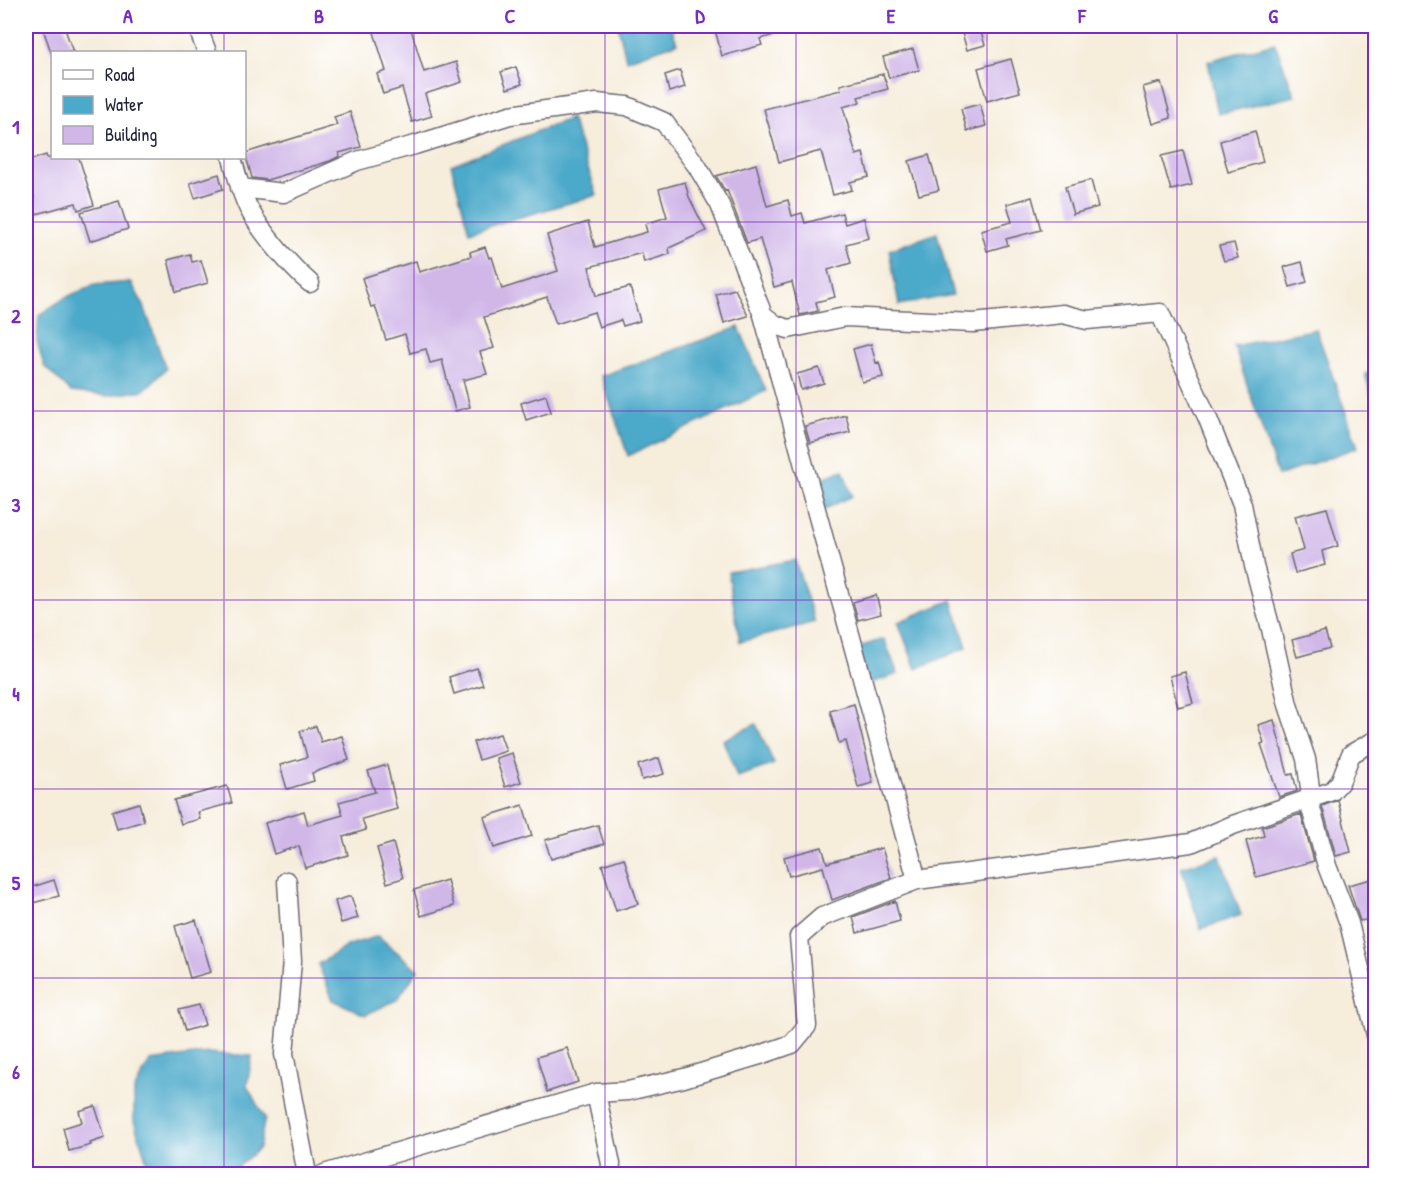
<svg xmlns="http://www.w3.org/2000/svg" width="1401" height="1200" font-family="'Patrick Hand',sans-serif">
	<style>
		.water { fill: #4ba9c9; stroke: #366682; stroke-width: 1.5 }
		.building { fill: #d0b7e8 }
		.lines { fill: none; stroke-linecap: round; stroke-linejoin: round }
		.street-casing { stroke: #6c6973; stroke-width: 21 }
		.street { stroke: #fff; stroke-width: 18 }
		.grid { fill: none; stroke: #7b2cbf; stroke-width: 1.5; stroke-opacity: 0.55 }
		.neatline { fill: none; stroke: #7b2cbf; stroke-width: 2 }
		.grid-label { font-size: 20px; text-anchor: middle; font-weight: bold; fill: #7b2cbf }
	</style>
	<rect width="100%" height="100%" fill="#fff"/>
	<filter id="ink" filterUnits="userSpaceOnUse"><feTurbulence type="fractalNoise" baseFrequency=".0167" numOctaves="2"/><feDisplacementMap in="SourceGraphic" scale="12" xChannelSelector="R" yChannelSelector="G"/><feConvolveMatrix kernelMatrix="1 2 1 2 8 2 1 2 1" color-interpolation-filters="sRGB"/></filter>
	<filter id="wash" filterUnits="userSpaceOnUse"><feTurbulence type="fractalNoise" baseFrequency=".008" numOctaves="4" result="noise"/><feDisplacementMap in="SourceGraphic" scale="24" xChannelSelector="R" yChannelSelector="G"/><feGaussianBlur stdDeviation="1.35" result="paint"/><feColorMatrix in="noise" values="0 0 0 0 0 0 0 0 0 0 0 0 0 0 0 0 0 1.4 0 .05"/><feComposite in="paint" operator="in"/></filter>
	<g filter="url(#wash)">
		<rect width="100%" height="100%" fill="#f6eddb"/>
		<path class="water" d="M 618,26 L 671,26 L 677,43 L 626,60 Z
			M 1275,43 L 1295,96 L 1218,114 L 1208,61 Z
			M 571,118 L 597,195 L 469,232 L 451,165 Z
			M 937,233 L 953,295 L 899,305 L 889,250 Z
			M 131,282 L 144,306 L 166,369 L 144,390 L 108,396 L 71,392 L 44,366 L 37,341 L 39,315 L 65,298 L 93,285 Z
			M 739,327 L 766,391 L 628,456 L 601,376 Z
			M 1316,329 L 1358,447 L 1278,476 L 1234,346 Z
			M 1375,371 L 1376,371 L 1375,406 L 1365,374 Z
			M 843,470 L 852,496 L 821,511 L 812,482 Z
			M 795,560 L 815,622 L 740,642 L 728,572 Z
			M 952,600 L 967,647 L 916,669 L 898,622 Z
			M 884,639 L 898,674 L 868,684 L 856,648 Z
			M 756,724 L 774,764 L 737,777 L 723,740 Z
			M 1220,856 L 1241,915 L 1201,929 L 1181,867 Z
			M 378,936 L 418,970 L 397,1000 L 365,1015 L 333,1000 L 318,964 L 349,945 Z
			M 208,1053 L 252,1056 L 247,1086 L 265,1118 L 259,1148 L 230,1174 L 174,1174 L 148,1165 L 134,1121 L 134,1090 L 150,1061 Z"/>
		<g id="blocks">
			<path class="building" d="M 42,26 L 64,26 L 73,52 L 51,52 Z
				M 372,26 L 410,26 L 424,72 L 456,62 L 462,82 L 425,94 L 432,116 L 412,122 L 402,88 L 383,94 L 377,74 L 386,71 Z
				M 714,26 L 788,26 L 789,31 L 760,39 L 762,45 L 722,56 Z
				M 960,26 L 979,26 L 985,45 L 967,50 Z
				M 913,49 L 919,70 L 889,78 L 883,57 Z
				M 1011,59 L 1020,92 L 987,101 L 978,68 Z
				M 516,67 L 522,84 L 507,89 L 501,72 Z
				M 680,70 L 685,87 L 669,92 L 665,75 Z
				M 883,74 L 888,89 L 858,97 L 860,102 L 843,107 L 856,155 L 863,153 L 869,177 L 850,182 L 852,190 L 833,195 L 821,151 L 779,162 L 764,109 L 841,90 L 840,85 Z
				M 1161,82 L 1171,118 L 1153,124 L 1143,87 Z
				M 980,104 L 986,126 L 967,131 L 961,109 Z
				M 350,112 L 361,147 L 339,153 L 340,156 L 330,161 L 267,180 L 252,178 L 245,153 L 337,125 L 334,117 Z
				M 1255,131 L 1263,162 L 1228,172 L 1220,141 Z
				M 1183,151 L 1192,185 L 1171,190 L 1161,156 Z
				M 46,155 L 47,158 L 79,158 L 94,205 L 78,210 L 76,203 L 26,217 L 26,199 L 34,197 L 26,169 L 26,162 Z
				M 929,155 L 939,190 L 919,195 L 909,161 Z
				M 756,164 L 767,206 L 788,200 L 792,216 L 802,213 L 805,223 L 842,213 L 845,224 L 864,218 L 869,238 L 846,244 L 851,263 L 828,270 L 835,297 L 816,302 L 818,311 L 800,315 L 792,282 L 774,287 L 760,239 L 747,243 L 727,190 L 725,191 L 716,176 Z
				M 219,174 L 223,189 L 195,198 L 190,183 Z
				M 1091,180 L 1098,207 L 1073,214 L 1065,187 Z
				M 685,182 L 689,197 L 706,231 L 669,248 L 670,254 L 644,262 L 642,253 L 589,267 L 596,296 L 630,287 L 640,321 L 623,326 L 621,320 L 599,327 L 594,312 L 556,324 L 547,297 L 484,317 L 494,348 L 480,352 L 487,374 L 463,380 L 470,407 L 455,411 L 442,360 L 430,363 L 426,349 L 410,353 L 405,334 L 386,340 L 375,306 L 371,307 L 362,278 L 416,261 L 419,272 L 471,256 L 470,252 L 485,247 L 489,258 L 492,257 L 502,289 L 558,271 L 547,235 L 588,222 L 595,247 L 647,232 L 645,224 L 667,217 L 659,189 Z
				M 1032,197 L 1041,230 L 1006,239 L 1008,245 L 987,251 L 981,230 L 1012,222 L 1007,204 Z
				M 119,201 L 128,229 L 90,241 L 81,212 Z
				M 1234,243 L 1238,258 L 1224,261 L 1219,246 Z
				M 190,254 L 192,262 L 201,260 L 208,283 L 176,292 L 168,260 Z
				M 1302,262 L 1307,282 L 1290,287 L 1284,267 Z
				M 735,289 L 748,316 L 724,323 L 716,294 Z
				M 871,344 L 876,363 L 879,362 L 883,377 L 862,382 L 853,349 Z
				M 819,368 L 824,383 L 801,390 L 797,374 Z
				M 546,395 L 551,412 L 526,420 L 521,403 Z
				M 846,415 L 850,432 L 810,443 L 805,426 Z
				M 1327,508 L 1338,546 L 1322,551 L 1325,565 L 1295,573 L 1290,554 L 1304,550 L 1295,516 Z
				M 876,595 L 881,614 L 858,620 L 853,602 Z
				M 1325,631 L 1330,648 L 1297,657 L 1292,640 Z
				M 477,668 L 483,685 L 454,694 L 449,677 Z
				M 1185,672 L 1193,703 L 1178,707 L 1170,676 Z
				M 854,704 L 873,783 L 858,787 L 846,741 L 839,743 L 830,711 Z
				M 1274,720 L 1288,775 L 1293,774 L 1297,791 L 1279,797 L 1261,744 L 1264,743 L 1258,725 Z
				M 316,726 L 321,742 L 342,736 L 349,760 L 312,773 L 314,781 L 287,789 L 280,765 L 307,757 L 300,731 Z
				M 500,734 L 506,751 L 479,760 L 473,742 Z
				M 512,753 L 521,782 L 505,787 L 496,758 Z
				M 659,758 L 664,774 L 642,780 L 638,765 Z
				M 387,765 L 397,809 L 362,819 L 366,830 L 343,837 L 348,855 L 305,868 L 299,846 L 274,854 L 265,823 L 304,811 L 308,825 L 343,815 L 339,802 L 375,792 L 368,771 Z
				M 227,786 L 232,803 L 198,812 L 200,819 L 181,824 L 174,800 Z
				M 1338,800 L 1351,852 L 1336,856 L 1322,806 Z
				M 139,803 L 144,821 L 117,829 L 112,811 Z
				M 523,805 L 532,836 L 494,848 L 484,817 Z
				M 1301,814 L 1314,861 L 1256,877 L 1246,841 L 1264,836 L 1262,827 Z
				M 598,825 L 604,844 L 551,859 L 545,840 Z
				M 393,843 L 403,878 L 387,883 L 377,848 Z
				M 822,847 L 827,863 L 882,848 L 891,878 L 832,900 L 823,867 L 789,876 L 784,857 Z
				M 624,858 L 638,904 L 616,911 L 602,865 Z
				M 1376,878 L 1376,918 L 1360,921 L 1348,885 Z
				M 54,880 L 59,896 L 29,904 L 26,889 Z
				M 447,880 L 454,906 L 421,916 L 414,890 Z
				M 351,896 L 358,918 L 341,923 L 335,901 Z
				M 895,901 L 900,921 L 857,933 L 853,917 Z
				M 196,920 L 211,972 L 190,978 L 175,926 Z
				M 199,1005 L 205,1025 L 185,1031 L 179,1010 Z
				M 567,1048 L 578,1082 L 547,1092 L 537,1057 Z
				M 95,1106 L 105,1138 L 90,1143 L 91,1145 L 69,1151 L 63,1128 L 82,1122 L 79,1111 Z"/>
		</g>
	</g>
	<g filter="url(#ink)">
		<use href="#blocks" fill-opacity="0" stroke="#6c6973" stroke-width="1.5"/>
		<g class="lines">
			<defs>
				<path id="street" d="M 197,26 L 207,52
					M 232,158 C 237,175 241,195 250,211 C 263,234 290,266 310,283
					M 240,188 L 284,193 L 357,161 L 415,145 L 510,115 L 597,103 L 627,106 L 664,122 L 697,166 L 720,205 L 763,315 L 917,880
					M 763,315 L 776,325 L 788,329 L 845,317 L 973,323 L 1063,314 L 1087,320 L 1160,313 L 1208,419 L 1242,504 L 1254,566 L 1271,629 L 1288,705 L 1306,759 L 1310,788 L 1310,805 L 1327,866 L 1349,923 L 1376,1035
					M 287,881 L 292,961 L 284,1054 L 307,1174
					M 324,1174 L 596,1093
					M 610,1174 L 611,1164 L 596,1093 L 628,1091 L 684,1078 L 757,1056 L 792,1044 L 807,1026 L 799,937 L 822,917 L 917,880 L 1191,843 L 1233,825 L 1332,791 L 1340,782 L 1351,754 L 1376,740"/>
			</defs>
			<use href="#street" class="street-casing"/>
			<use href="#street" class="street"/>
		</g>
	</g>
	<path class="grid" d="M 224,26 L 224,52M 414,26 L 414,1174M 605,26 L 605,1174M 796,26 L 796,1174M 987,26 L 987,1174M 1177,26 L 1177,1174M 224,158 L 224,1174M 26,222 L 1376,222M 26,411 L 1376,411M 26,600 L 1376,600M 26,789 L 1376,789M 26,978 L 1376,978"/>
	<rect width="1401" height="1200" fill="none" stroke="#fff" stroke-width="66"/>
	<rect x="51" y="51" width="195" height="108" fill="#ffffff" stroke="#a7a7b1" stroke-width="1.5"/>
	<rect x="63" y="70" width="30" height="9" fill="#ffffff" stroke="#a7a7b1" stroke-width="1.5"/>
	<text x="105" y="81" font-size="18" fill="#22223b">Road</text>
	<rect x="63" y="96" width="30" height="18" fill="#4ba9c9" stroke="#a7a7b1" stroke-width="1.5"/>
	<text x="105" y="111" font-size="18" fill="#22223b">Water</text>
	<rect x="63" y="126" width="30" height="18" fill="#d0b7e8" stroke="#a7a7b1" stroke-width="1.5"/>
	<text x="105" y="141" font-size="18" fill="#22223b">Building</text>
	<rect x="33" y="33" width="1335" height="1134" class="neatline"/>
	<g class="grid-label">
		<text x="128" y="23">A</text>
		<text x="319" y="23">B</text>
		<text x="510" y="23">C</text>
		<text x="700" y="23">D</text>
		<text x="891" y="23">E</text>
		<text x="1082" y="23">F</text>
		<text x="1273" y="23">G</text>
		<text x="16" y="134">1</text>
		<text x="16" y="323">2</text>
		<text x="16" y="512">3</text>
		<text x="16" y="701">4</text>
		<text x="16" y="890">5</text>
		<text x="16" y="1079">6</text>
	</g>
</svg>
